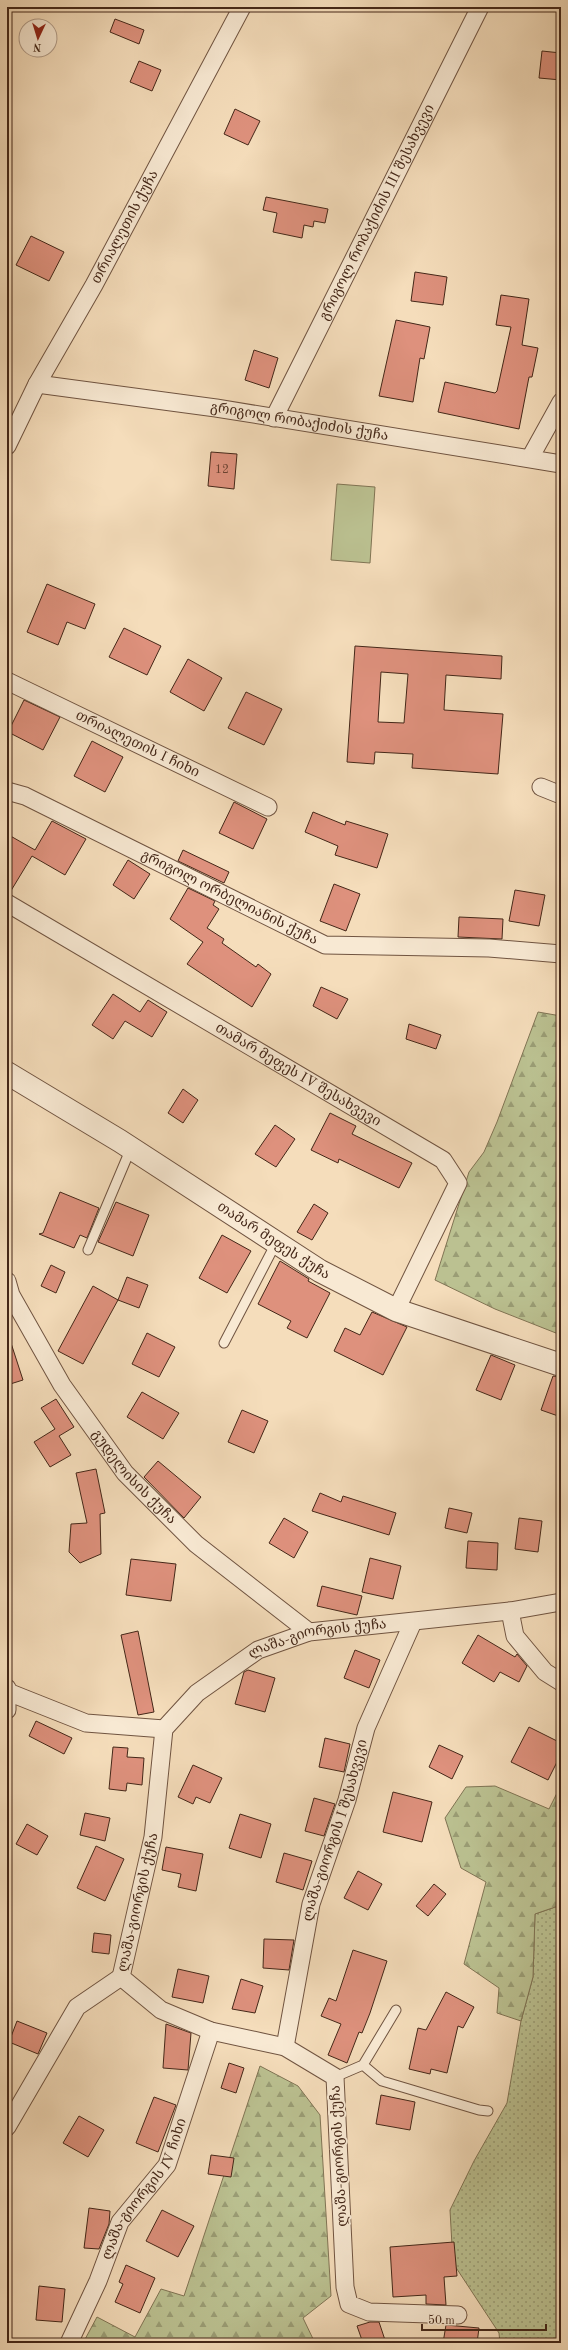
<svg xmlns="http://www.w3.org/2000/svg" width="568" height="2350" font-family="'Old Standard TT','Noto Serif Georgian',serif">
	<style>
		.grass { fill: url(#grass-dots); stroke: #807454 }
		.forest { fill: url(#forest-firs); stroke: #807454 }
		.pitch { fill: #bbc191; stroke: #807454 }
		.building { fill: #de917d; stroke: #442718; fill-rule: evenodd }
		.lines { fill: none; stroke-linecap: round; stroke-linejoin: round }
		.service-casing { stroke: #705441; stroke-width: 11 }
		.minor-casing { stroke: #705441; stroke-width: 19 }
		.tertiary-casing { stroke: #705441; stroke-width: 24 }
		.service { stroke: #f8e9d3; stroke-width: 9 }
		.minor { stroke: #f8e9d3; stroke-width: 17 }
		.tertiary { stroke: #f8e9d3; stroke-width: 22 }
		.labels { text-anchor: middle; dominant-baseline: central; stroke-width: 4; stroke-linejoin: round; paint-order: stroke }
		.number-label { font-size: 12px; fill: #6a4231 }
		.street-label { font-size: 14px; fill: #442718; stroke: #f8e9d3 }
	</style>
	<defs>
		<pattern id="grass-dots" width="8" height="8" patternUnits="userSpaceOnUse"><rect width="8" height="8" fill="#bbc191"/><path d="M2 2h.1M6 6h.1" fill="none" stroke="#9a9d75" stroke-width="1.8" stroke-linecap="round"/></pattern>
		<pattern id="forest-firs" width="22" height="20" patternUnits="userSpaceOnUse"><rect width="22" height="20" fill="#bbc191"/><path d="M5 1l3.5 6h-7zM16 11l3.5 6h-7z" fill="#9a9d75"/></pattern>
	</defs>
	<rect width="100%" height="100%" fill="#f5ddbb"/>
	<filter id="stains"><feTurbulence type="fractalNoise" baseFrequency=".005" numOctaves="4"/><feColorMatrix values="0 0 0 0 .2 0 0 0 0 .09 0 0 0 0 .02 0 0 0 .5 -.17"/></filter>
	<radialGradient id="worn" r=".72"><stop offset=".6" stop-color="#630" stop-opacity="0"/><stop offset="1" stop-color="#630" stop-opacity=".3"/></radialGradient>
	<path class="grass" d="M 561,1905 L 561,2343 L 500,2343 L 499,2333 L 453,2263 L 450,2210 L 474,2161 L 507,2103 L 521,2021 L 533,1977 L 535,1914 Z"/>
	<path class="forest" d="M 538,1012 L 561,1016 L 561,1335 L 495,1309 L 435,1280 L 469,1172 L 484,1152 L 497,1122 Z
		M 561,1785 L 561,1905 L 535,1914 L 533,1977 L 521,2021 L 497,2013 L 499,1988 L 464,1964 L 486,1882 L 461,1868 L 445,1818 L 466,1787 L 495,1786 L 549,1809 Z
		M 260,2066 L 298,2086 L 320,2115 L 331,2296 L 303,2318 L 315,2343 L 83,2343 L 97,2317 L 135,2337 L 161,2289 L 184,2296 Z"/>
	<path class="pitch" d="M 337,484 L 375,487 L 370,563 L 331,560 Z"/>
	<path class="building" d="M 115,19 L 144,30 L 139,44 L 110,32 Z
		M 542,51 L 561,53 L 561,80 L 539,78 Z
		M 139,61 L 161,70 L 152,91 L 130,82 Z
		M 235,109 L 260,121 L 248,145 L 224,134 Z
		M 266,197 L 328,209 L 325,223 L 314,221 L 313,227 L 304,225 L 302,238 L 273,232 L 277,213 L 263,210 Z
		M 31,236 L 64,252 L 49,281 L 16,265 Z
		M 415,272 L 447,277 L 443,305 L 411,301 Z
		M 501,295 L 529,299 L 522,345 L 538,348 L 532,377 L 529,377 L 519,429 L 438,412 L 445,382 L 495,393 L 497,391 L 511,327 L 496,325 Z
		M 396,320 L 430,327 L 424,359 L 420,358 L 413,402 L 379,396 Z
		M 254,350 L 278,358 L 269,388 L 245,380 Z
		M 211,452 L 237,454 L 234,489 L 208,486 Z
		M 47,584 L 95,604 L 85,629 L 67,622 L 58,645 L 27,632 Z
		M 124,628 L 161,646 L 147,675 L 109,657 Z
		M 355,646 L 502,656 L 501,679 L 446,675 L 444,710 L 503,714 L 498,774 L 412,768 L 413,754 L 375,752 L 374,764 L 347,762 ZM 381,672 L 408,674 L 404,723 L 378,722 Z
		M 188,659 L 222,678 L 204,711 L 170,692 Z
		M 246,692 L 282,709 L 264,745 L 228,728 Z
		M 24,700 L 60,717 L 43,750 L 8,732 Z
		M 92,741 L 123,757 L 105,792 L 74,776 Z
		M 234,802 L 267,819 L 253,849 L 219,833 Z
		M 313,812 L 345,825 L 346,821 L 388,834 L 377,868 L 335,855 L 338,846 L 305,832 Z
		M 52,821 L 86,839 L 65,875 L 32,856 L 9,894 L 7,893 L 7,834 L 35,850 Z
		M 183,850 L 229,872 L 224,883 L 178,861 Z
		M 128,860 L 150,874 L 134,899 L 113,885 Z
		M 334,884 L 360,894 L 346,931 L 320,921 Z
		M 188,888 L 215,901 L 213,905 L 219,909 L 207,928 L 224,939 L 222,943 L 256,967 L 258,964 L 271,974 L 252,1007 L 187,964 L 203,942 L 170,919 Z
		M 515,890 L 545,895 L 539,926 L 509,921 Z
		M 459,917 L 503,919 L 502,939 L 458,937 Z
		M 321,987 L 348,999 L 337,1019 L 313,1006 Z
		M 113,994 L 140,1012 L 148,1000 L 167,1012 L 152,1037 L 125,1021 L 113,1039 L 92,1025 Z
		M 409,1024 L 441,1035 L 436,1049 L 406,1039 Z
		M 183,1089 L 198,1100 L 183,1123 L 168,1113 Z
		M 330,1113 L 356,1126 L 352,1134 L 412,1163 L 399,1188 L 339,1159 L 338,1163 L 311,1150 Z
		M 275,1125 L 295,1139 L 276,1167 L 255,1154 Z
		M 60,1192 L 99,1208 L 87,1238 L 80,1235 L 74,1248 L 39,1234 L 43,1233 Z
		M 116,1202 L 149,1215 L 133,1256 L 98,1242 Z
		M 314,1204 L 328,1213 L 312,1240 L 297,1232 Z
		M 222,1235 L 251,1251 L 227,1293 L 199,1278 Z
		M 280,1261 L 309,1279 L 308,1281 L 330,1293 L 307,1338 L 287,1328 L 291,1321 L 258,1304 Z
		M 51,1265 L 65,1272 L 56,1293 L 41,1286 Z
		M 127,1277 L 148,1285 L 139,1308 L 118,1300 Z
		M 93,1286 L 118,1300 L 83,1364 L 58,1351 Z
		M 372,1312 L 407,1327 L 383,1375 L 334,1351 L 345,1328 L 360,1335 Z
		M 147,1333 L 175,1347 L 159,1377 L 132,1364 Z
		M 10,1340 L 23,1380 L 7,1385 L 7,1341 Z
		M 491,1355 L 515,1365 L 501,1400 L 476,1390 Z
		M 553,1376 L 561,1377 L 561,1417 L 541,1410 Z
		M 142,1392 L 179,1413 L 163,1439 L 127,1417 Z
		M 56,1399 L 74,1427 L 59,1436 L 71,1455 L 50,1467 L 34,1442 L 55,1429 L 41,1408 Z
		M 242,1410 L 268,1421 L 254,1453 L 228,1442 Z
		M 158,1461 L 201,1497 L 184,1518 L 144,1477 Z
		M 96,1469 L 105,1513 L 100,1514 L 101,1554 L 80,1563 L 69,1552 L 71,1524 L 87,1523 L 76,1473 Z
		M 320,1493 L 341,1502 L 343,1496 L 396,1513 L 389,1535 L 312,1511 Z
		M 449,1508 L 472,1513 L 467,1533 L 445,1528 Z
		M 284,1518 L 308,1532 L 294,1558 L 269,1543 Z
		M 519,1518 L 542,1521 L 538,1552 L 515,1549 Z
		M 468,1541 L 498,1543 L 497,1570 L 466,1568 Z
		M 370,1558 L 401,1566 L 393,1599 L 362,1592 Z
		M 131,1559 L 176,1564 L 171,1601 L 126,1595 Z
		M 322,1586 L 362,1596 L 357,1615 L 317,1606 Z
		M 138,1631 L 154,1712 L 138,1715 L 121,1635 Z
		M 478,1635 L 515,1657 L 517,1654 L 527,1666 L 519,1682 L 500,1672 L 494,1682 L 462,1663 Z
		M 355,1650 L 380,1660 L 369,1688 L 344,1678 Z
		M 248,1670 L 275,1678 L 265,1712 L 235,1704 L 244,1672 Z
		M 36,1721 L 72,1738 L 64,1754 L 29,1736 Z
		M 529,1727 L 561,1743 L 561,1754 L 548,1780 L 511,1762 Z
		M 325,1738 L 350,1744 L 344,1772 L 319,1767 Z
		M 439,1745 L 463,1756 L 452,1779 L 429,1767 Z
		M 113,1747 L 128,1748 L 127,1757 L 144,1758 L 142,1785 L 127,1783 L 126,1791 L 109,1789 Z
		M 193,1765 L 222,1778 L 210,1803 L 196,1797 L 193,1804 L 178,1797 Z
		M 393,1792 L 432,1802 L 422,1842 L 383,1832 Z
		M 314,1798 L 335,1804 L 324,1836 L 305,1831 Z
		M 85,1813 L 110,1818 L 105,1841 L 80,1835 Z
		M 240,1814 L 271,1824 L 261,1858 L 229,1848 Z
		M 27,1824 L 48,1836 L 37,1855 L 16,1844 Z
		M 96,1846 L 124,1859 L 105,1901 L 77,1888 Z
		M 166,1847 L 203,1854 L 196,1891 L 178,1887 L 181,1874 L 162,1870 Z
		M 284,1853 L 312,1861 L 303,1890 L 276,1882 Z
		M 358,1871 L 382,1884 L 368,1910 L 344,1898 Z
		M 434,1884 L 446,1894 L 428,1916 L 416,1906 Z
		M 94,1933 L 111,1935 L 109,1954 L 92,1952 Z
		M 264,1939 L 294,1940 L 289,1970 L 263,1968 Z
		M 353,1950 L 387,1961 L 370,2013 L 362,2033 L 359,2032 L 347,2063 L 328,2055 L 341,2024 L 321,2016 L 329,1998 L 336,2001 Z
		M 178,1969 L 209,1976 L 203,2003 L 172,1997 Z
		M 241,1979 L 263,1986 L 255,2013 L 232,2009 Z
		M 446,1992 L 474,2007 L 463,2028 L 458,2026 L 447,2073 L 431,2069 L 430,2074 L 409,2069 L 418,2028 L 426,2030 Z
		M 17,2021 L 47,2033 L 38,2054 L 9,2042 Z
		M 166,2024 L 191,2033 L 188,2070 L 163,2068 Z
		M 229,2063 L 244,2068 L 236,2093 L 221,2088 Z
		M 381,2095 L 415,2102 L 410,2130 L 376,2124 Z
		M 154,2097 L 176,2105 L 158,2152 L 136,2143 Z
		M 79,2116 L 104,2130 L 88,2157 L 63,2143 Z
		M 211,2155 L 234,2158 L 231,2177 L 208,2174 Z
		M 89,2208 L 110,2211 L 109,2224 L 99,2249 L 84,2248 Z
		M 162,2210 L 194,2226 L 178,2257 L 146,2241 Z
		M 454,2242 L 457,2276 L 444,2277 L 446,2305 L 426,2304 L 426,2295 L 393,2297 L 390,2247 Z
		M 126,2265 L 155,2278 L 140,2313 L 115,2302 L 123,2284 L 119,2282 Z
		M 39,2286 L 65,2289 L 62,2322 L 36,2320 Z
		M 370,2322 L 379,2322 L 386,2343 L 363,2343 L 357,2326 Z
		M 446,2325 L 479,2328 L 477,2343 L 443,2343 Z"/>
	<g class="lines">
		<defs>
			<path id="service" d="M 88,1250 L 131,1148
				M 224,1343 L 276,1243
				M 363,2065 L 382,2081 L 479,2110 L 488,2111
				M 335,2077 L 363,2065 L 396,2010"/>
			<g id="minor">
				<path id="s1" d="M 37,384 L 216,408 L 561,464"/>
				<path id="s2" d="M 274,418 L 480,7"/>
				<path id="s3" d="M 7,446 L 37,384 L 94,285 L 242,7"/>
				<path d="M 530,458 L 561,402"/>
				<path id="s4" d="M 7,681 L 268,807"/>
				<path d="M 541,787 L 561,795"/>
				<path id="s5" d="M 7,791 L 25,796 L 325,945 L 489,948 L 561,954"/>
				<path id="s6" d="M 7,903 L 443,1160 L 458,1183 L 396,1310"/>
				<path id="s7" d="M 7,1281 L 11,1295 L 62,1385 L 125,1473 L 196,1544 L 309,1632"/>
				<path d="M 510,1611 L 515,1636 L 545,1672 L 561,1682"/>
				<path d="M 7,1688 L 7,1710"/>
				<path d="M 8,1692 L 86,1723 L 164,1729"/>
				<path id="s8" d="M 285,2047 L 311,1904 L 347,1800 L 366,1728 L 413,1622"/>
				<path d="M 7,2127 L 77,2007 L 121,1977"/>
				<path id="s9" d="M 458,2315 L 369,2312 L 349,2304 L 345,2287 L 335,2077 L 285,2047 L 211,2031 L 161,2010 L 121,1977 L 153,1837 L 164,1729 L 197,1693 L 258,1650 L 309,1632 L 510,1611 L 561,1602"/>
				<path id="s10" d="M 69,2343 L 98,2281 L 120,2222 L 167,2165 L 211,2031"/>
			</g>
			<g id="tertiary">
				<path id="s11" d="M 7,1073 L 120,1141 L 320,1271 L 396,1310 L 561,1365"/>
			</g>
		</defs>
		<use href="#service" class="service-casing"/>
		<use href="#minor" class="minor-casing"/>
		<use href="#tertiary" class="tertiary-casing"/>
		<use href="#service" class="service"/>
		<use href="#minor" class="minor"/>
		<use href="#tertiary" class="tertiary"/>
	</g>
	<g class="labels">
		<g class="number-label">
			<text x="222" y="470">12</text>
		</g>
		<g class="street-label">
			<text stroke="none"><textPath href="#s2" startOffset="230">გრიგოლ რობაქიძის III შესახვევი</textPath></text>
			<text stroke="none"><textPath href="#s3" startOffset="249">თრიალეთის ქუჩა</textPath></text>
			<text stroke="none"><textPath href="#s1" startOffset="265">გრიგოლ რობაქიძის ქუჩა</textPath></text>
			<text stroke="none"><textPath href="#s4" startOffset="145">თრიალეთის I ჩიხი</textPath></text>
			<text stroke="none"><textPath href="#s5" startOffset="247">გრიგოლ ორბელიანის ქუჩა</textPath></text>
			<text stroke="none"><textPath href="#s6" startOffset="338">თამარ მეფეს IV შესახვევი</textPath></text>
			<text stroke="none"><textPath href="#s11" startOffset="315">თამარ მეფეს ქუჩა</textPath></text>
			<text stroke="none"><textPath href="#s7" startOffset="235">გუდელისის ქუჩა</textPath></text>
			<text stroke="none"><textPath href="#s9" startOffset="1015">ლაშა-გიორგის ქუჩა</textPath></text>
			<text stroke="none"><textPath href="#s8" startOffset="223">ლაშა-გიორგის I შესახვევი</textPath></text>
			<text stroke="none"><textPath href="#s9" startOffset="655">ლაშა-გიორგის ქუჩა</textPath></text>
			<text transform="translate(339 2156) rotate(-93)">ლაშა-გიორგის ქუჩა</text>
			<text stroke="none"><textPath href="#s10" startOffset="173">ლაშა-გიორგის IV ჩიხი</textPath></text>
		</g>
	</g>
	<rect width="568" height="2350" fill="none" stroke="#f5ddbb" stroke-width="24"/>
	<rect x="8" y="8" width="552" height="2334" fill="none" stroke="#442718" stroke-width="2"/>
	<rect x="12" y="12" width="544" height="2326" fill="none" stroke="#442718"/>
	<g transform="translate(38 38) rotate(184)"><circle r="19" fill="#f8e9d3" stroke="#b09b88"/>
	<path d="M0-3L7 15L0 10L-7 15Z" fill="#8f2418"/>
	<text y="-6" font-size="11" font-weight="bold" text-anchor="middle" fill="#442718">N</text>
	</g>
	<path d="M422 2324v6h124v-6" fill="none" stroke="#442718" stroke-width="2"/>
	<text x="428" y="2324" font-size="12" fill="#442718" stroke="#f8e9d3" stroke-width="3" paint-order="stroke">50 m</text>
	<rect width="100%" height="100%" filter="url(#stains)"/>
	<rect width="100%" height="100%" fill="url(#worn)"/>
</svg>
